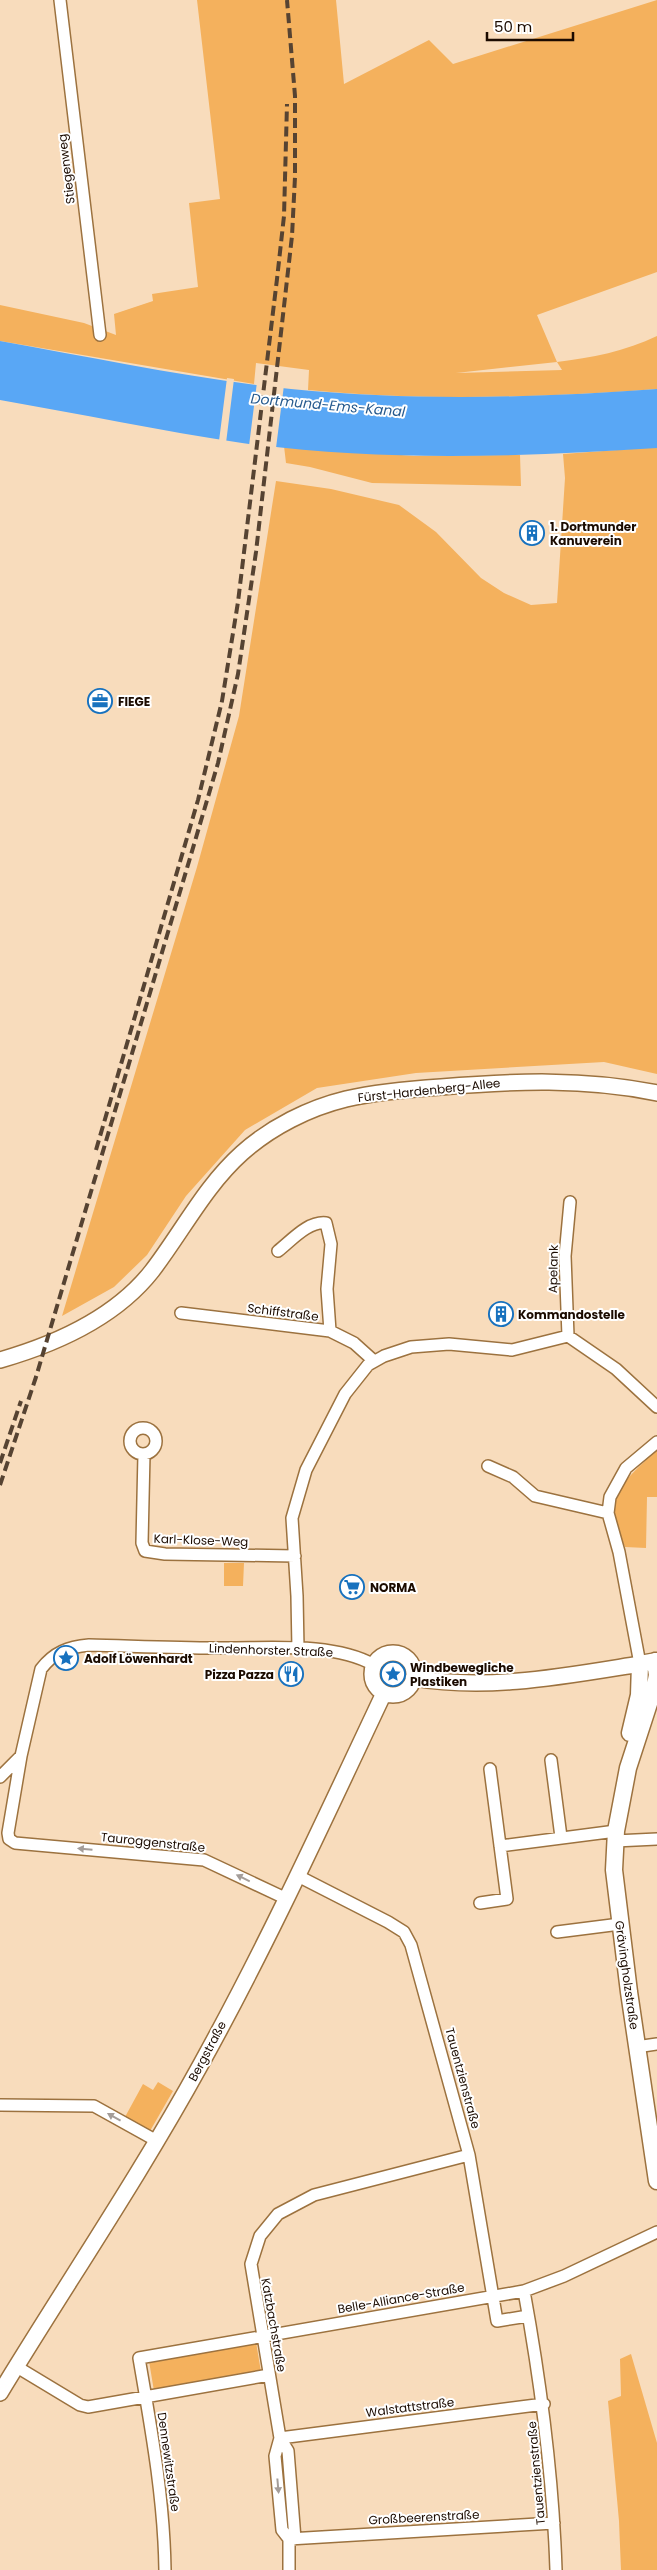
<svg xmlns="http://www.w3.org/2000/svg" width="657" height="2570" font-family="Poppins,sans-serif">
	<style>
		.green { fill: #f4b15d; fill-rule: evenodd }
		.water { fill: #59a7f5 }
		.pier { fill: #f8dcbc }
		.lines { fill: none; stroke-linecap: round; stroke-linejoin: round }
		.minor-casing { stroke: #9c723f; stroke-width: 14 }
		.tertiary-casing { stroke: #9c723f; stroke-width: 18 }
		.secondary-casing { stroke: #9c723f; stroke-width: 19 }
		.minor { stroke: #fff; stroke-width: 11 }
		.tertiary { stroke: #fff; stroke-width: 15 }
		.secondary { stroke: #fff; stroke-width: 16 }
		.rail { stroke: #564332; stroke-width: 4; stroke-dasharray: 10 5; stroke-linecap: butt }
		.oneway { fill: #a49d99 }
		.labels { text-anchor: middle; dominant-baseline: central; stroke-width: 4; stroke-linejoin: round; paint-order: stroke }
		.street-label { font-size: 12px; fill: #1b0b00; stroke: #fff }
		.poi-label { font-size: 12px; font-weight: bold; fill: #1b0b00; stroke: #fff; text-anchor: start }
		.water-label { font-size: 14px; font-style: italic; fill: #265a8e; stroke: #fff }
	</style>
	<rect width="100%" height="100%" fill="#f8dcbc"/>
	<path class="green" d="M 197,0 L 336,0 L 344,84 L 429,40 L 453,64 L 657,0 L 657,272 L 537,315 L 557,362 C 591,358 626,351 657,336 L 657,389 C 540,398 425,401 308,390 L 309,370 L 256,363 L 254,384 L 0,341 L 0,305 L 84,323 L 116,335 L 114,314 L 153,301 L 152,294 L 198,287 L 189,203 L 220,199 ZM 557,362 L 562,370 L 456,373 Z
		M 284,446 L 414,456 L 520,455 L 521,486 L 372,483 L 310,467 L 286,463 Z
		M 657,447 L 657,1074 L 604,1062 L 416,1073 L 317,1088 L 245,1130 L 186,1196 L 147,1255 L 114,1287 L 62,1316 L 197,867 L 239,716 L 276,481 L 331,489 L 399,505 L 436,532 L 481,578 L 504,593 L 531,605 L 557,603 L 565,478 L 563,454 Z
		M 657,1450 L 657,1497 L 647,1497 L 646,1548 L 625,1547 C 621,1537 616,1524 615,1513 C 612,1486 640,1467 657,1450 Z
		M 224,1563 L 244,1563 L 243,1586 L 224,1586 Z
		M384 1674a9 9 0 1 1 18 0a9 9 0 1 1-18 0Z
		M 158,2082 L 173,2091 L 150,2131 L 125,2117 L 143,2084 L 153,2090 Z
		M 256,2342 L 261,2372 L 154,2391 L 149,2361 Z
		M 631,2354 L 657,2443 L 657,2570 L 621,2570 L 619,2521 L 608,2401 L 621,2396 L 620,2359 Z"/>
	<path class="water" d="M 0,341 C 96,358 193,379 291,389 C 413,401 534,398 657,389 L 657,448 C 519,457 380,462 242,443 C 161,431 81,414 0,400 Z"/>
	<path class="pier" d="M 227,378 L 234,379 L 226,443 L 219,441 Z
		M 257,382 L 284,385 L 276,448 L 249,446 Z"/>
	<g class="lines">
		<defs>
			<path id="minor" d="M 60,0 L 100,335
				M 278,1251 C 292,1240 308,1221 326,1223 L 331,1244 L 327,1289 L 330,1331
				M 181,1313 L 330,1331 L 354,1343 L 374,1361
				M 568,1336 L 565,1256 L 570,1202
				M130 1441a13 13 0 1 1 26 0a13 13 0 1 1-26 0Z
				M 144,1454 L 142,1543 L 145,1551 L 165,1554 L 295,1556
				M 488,1466 L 513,1477 L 535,1496 L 608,1513
				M 298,1649 L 297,1596 L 292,1518 L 306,1470 L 345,1394 L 368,1365 L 384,1356 L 411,1347 L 449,1344 L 512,1350 L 568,1336 L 616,1369 L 657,1407
				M 640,1664 L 619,1552 L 608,1513 L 610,1497 L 626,1468 L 657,1442
				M 21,1756 L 8,1833 L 9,1839 L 15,1843 L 204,1860 L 287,1899
				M 551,1760 L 561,1837
				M 0,1777 L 21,1756 L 41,1669 C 54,1652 68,1647 89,1645 C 131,1646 173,1648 216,1648 C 265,1649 331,1641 374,1665
				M 615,1841 L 657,1839
				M 500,1846 L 616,1831
				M 298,1876 L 388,1922 L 404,1932 L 411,1945 L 469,2155 L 497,2321 L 528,2316
				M 480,1903 L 507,1899 L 490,1769
				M 557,1932 L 620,1924
				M 636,2047 L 657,2044
				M 0,2105 L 94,2106 L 157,2141
				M 524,2291 C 541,2384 553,2476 556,2570
				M 17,2367 L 80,2405 L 88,2407 L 269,2375
				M 280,2438 L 544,2404
				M 280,2438 L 275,2456 L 282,2530 L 289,2539
				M 295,2539 L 288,2451 L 280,2438 L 251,2264 L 260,2236 L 278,2214 L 314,2195 L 469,2155
				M 165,2570 C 164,2498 151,2428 139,2358 L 524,2291 L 564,2276 L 657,2232
				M 289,2570 L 289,2539 L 554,2523"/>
			<path id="tertiary" d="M 0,1360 C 56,1344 115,1318 152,1271 C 182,1232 205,1186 242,1153 C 271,1127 309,1108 346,1099 C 377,1092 410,1089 441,1087 C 513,1081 585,1078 657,1093
				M372 1674a21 21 0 1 1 42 0a21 21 0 1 1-42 0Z
				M 413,1678 C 489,1691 565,1676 640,1664
				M 0,2393 C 67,2283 139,2177 201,2064 C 268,1943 325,1818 384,1693"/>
			<path id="secondary" d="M 655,1661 L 657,1675 L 655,1685 L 628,1768 L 616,1831 L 614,1870 L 629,1992 L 657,2181
				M 630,1733 L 639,1695 L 640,1664 L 657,1661"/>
		</defs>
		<use href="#minor" class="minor-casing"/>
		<use href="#tertiary" class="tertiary-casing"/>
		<use href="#secondary" class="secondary-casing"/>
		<use href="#minor" class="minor"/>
		<use href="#tertiary" class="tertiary"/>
		<use href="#secondary" class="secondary"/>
		<path class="rail" d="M 96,1150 L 198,800 L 222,701 L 238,602 L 277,279 L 284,216 L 287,104
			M 0,1463 L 21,1401
			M 0,1485 L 36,1377 L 190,858 L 218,763 L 238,674 L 256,552 L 292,236 L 295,177 L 295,96 L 287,0"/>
	</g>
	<defs><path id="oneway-solid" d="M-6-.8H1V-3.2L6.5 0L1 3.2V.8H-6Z" transform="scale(1.25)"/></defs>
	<g class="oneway">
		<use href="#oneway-solid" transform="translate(85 1849) rotate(-175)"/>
		<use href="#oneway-solid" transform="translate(243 1878) rotate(-154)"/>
		<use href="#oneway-solid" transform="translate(114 2117) rotate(-151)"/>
		<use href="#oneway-solid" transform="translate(278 2486) rotate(85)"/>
	</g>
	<defs>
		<symbol id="building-ring" viewBox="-11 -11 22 22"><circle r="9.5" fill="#fff" stroke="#1771be" stroke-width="1.5"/><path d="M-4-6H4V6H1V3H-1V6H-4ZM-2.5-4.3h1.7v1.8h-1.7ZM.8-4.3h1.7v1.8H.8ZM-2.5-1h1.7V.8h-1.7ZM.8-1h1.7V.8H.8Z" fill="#1771be"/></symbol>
		<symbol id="office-ring" viewBox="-11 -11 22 22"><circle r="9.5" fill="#fff" stroke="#1771be" stroke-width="1.5"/><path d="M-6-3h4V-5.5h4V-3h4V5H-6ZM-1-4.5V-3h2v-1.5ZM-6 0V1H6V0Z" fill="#1771be"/></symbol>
		<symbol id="supermarket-ring" viewBox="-11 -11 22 22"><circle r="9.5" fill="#fff" stroke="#1771be" stroke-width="1.5"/><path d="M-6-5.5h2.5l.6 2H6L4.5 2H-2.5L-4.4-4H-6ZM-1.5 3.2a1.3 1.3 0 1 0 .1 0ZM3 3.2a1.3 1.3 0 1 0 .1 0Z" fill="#1771be"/></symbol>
		<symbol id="sight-ring" viewBox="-11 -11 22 22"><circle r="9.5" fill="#fff" stroke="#1771be" stroke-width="1.5"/><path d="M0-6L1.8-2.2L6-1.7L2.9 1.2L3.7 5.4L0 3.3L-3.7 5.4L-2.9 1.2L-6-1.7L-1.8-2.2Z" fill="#1771be"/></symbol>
		<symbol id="restaurant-ring" viewBox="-11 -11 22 22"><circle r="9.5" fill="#fff" stroke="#1771be" stroke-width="1.5"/><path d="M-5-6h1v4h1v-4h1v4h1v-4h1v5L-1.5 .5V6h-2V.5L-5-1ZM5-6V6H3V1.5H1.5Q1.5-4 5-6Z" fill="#1771be"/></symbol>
	</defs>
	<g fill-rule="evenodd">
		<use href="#building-ring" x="518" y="519" width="28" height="28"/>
		<use href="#office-ring" x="86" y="687" width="28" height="28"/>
		<use href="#building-ring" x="487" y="1300" width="28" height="28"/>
		<use href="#supermarket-ring" x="338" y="1573" width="28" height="28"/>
		<use href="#sight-ring" x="52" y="1644" width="28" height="28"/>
		<use href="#restaurant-ring" x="277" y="1660" width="28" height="28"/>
		<use href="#sight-ring" x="379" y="1660" width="28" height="28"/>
	</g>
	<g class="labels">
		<g class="street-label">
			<text transform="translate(66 169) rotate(-97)">Stiegenweg</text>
			<text transform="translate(429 1090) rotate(-6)">Fürst-Hardenberg-Allee</text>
			<text transform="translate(553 1269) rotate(-89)">Apelank</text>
			<text transform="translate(283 1312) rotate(7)">Schiffstraße</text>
			<text transform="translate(201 1540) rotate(2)">Karl-Klose-Weg</text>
			<text transform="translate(271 1650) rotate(2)">Lindenhorster Straße</text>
			<text transform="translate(153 1842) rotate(6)">Tauroggenstraße</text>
			<text transform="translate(627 1975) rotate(82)">Grävingholzstraße</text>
			<text transform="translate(207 2051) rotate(-62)">Bergstraße</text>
			<text transform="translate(463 2078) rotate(75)">Tauentzienstraße</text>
			<text transform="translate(401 2298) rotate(-10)">Belle-Alliance-Straße</text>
			<text transform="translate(274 2325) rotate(80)">Katzbachstraße</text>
			<text transform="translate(410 2407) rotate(-7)">Walstattstraße</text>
			<text transform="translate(169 2462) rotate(82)">Dennewitzstraße</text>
			<text transform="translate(536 2473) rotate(-95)">Tauentzienstraße</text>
			<text transform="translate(424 2517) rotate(-3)">Großbeerenstraße</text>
		</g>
		<g class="poi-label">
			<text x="550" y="526">1. Dortmunder<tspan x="550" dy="14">Kanuverein</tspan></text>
			<text x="118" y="701">FIEGE</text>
			<text x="518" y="1314">Kommandostelle</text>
			<text x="370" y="1587">NORMA</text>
			<text x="84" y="1658">Adolf Löwenhardt</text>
			<text x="410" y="1667">Windbewegliche<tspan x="410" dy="14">Plastiken</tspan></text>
			<text x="274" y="1674" text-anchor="end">Pizza Pazza</text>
		</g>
		<g class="water-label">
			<text transform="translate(328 405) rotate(5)">Dortmund-Ems-Kanal</text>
		</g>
	</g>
	<path d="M487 32v8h86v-8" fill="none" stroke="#1b0b00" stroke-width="2.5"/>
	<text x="494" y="32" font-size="15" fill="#1b0b00" stroke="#ffffff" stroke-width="4" paint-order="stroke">50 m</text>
</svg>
